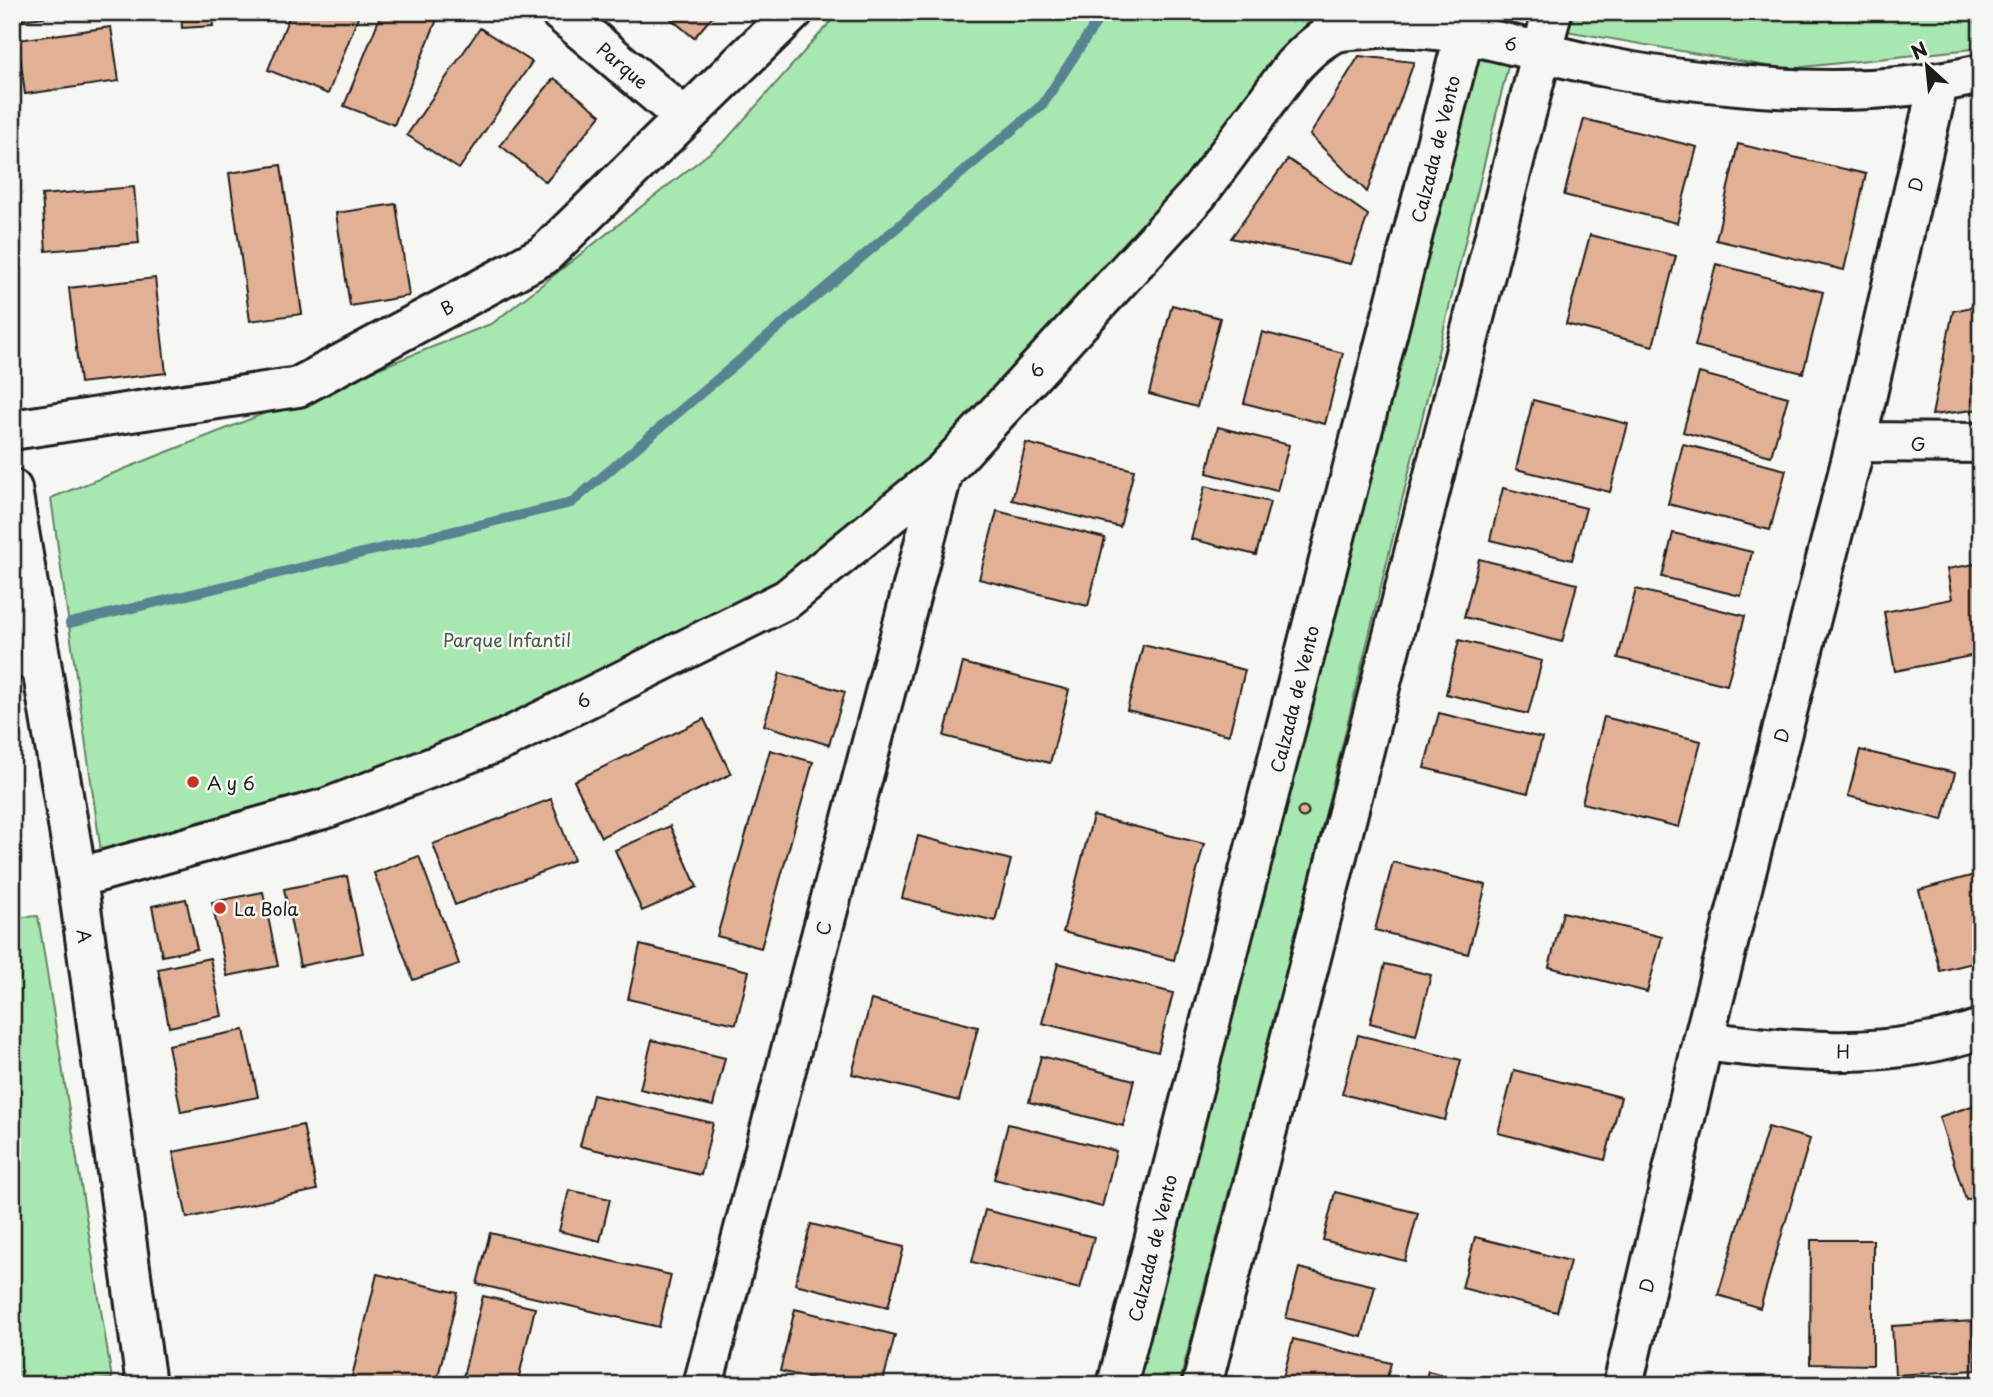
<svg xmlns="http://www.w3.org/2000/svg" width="1993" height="1397" font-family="'Playpen Sans',sans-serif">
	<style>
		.green { fill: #a7e8b0; stroke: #628266; stroke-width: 2 }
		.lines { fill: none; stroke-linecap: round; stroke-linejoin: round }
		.stream { stroke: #588492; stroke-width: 10 }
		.building { fill: #e2b094; stroke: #1c1c1c; stroke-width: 2 }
		.lane-casing { stroke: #1c1c1c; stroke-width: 24 }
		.street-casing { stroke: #1c1c1c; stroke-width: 44 }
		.primary-casing { stroke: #1c1c1c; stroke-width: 44 }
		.lane { stroke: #f6f6f2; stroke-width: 19 }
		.street { stroke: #f6f6f2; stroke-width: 38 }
		.primary { stroke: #f6f6f2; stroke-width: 38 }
		.poi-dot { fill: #c8321e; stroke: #f6f6f2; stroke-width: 2.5 }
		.labels { text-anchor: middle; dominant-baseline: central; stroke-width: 5; stroke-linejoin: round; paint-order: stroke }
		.street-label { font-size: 18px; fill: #1c1c1c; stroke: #f6f6f2 }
		.park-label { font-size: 18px; fill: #465948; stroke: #f6f6f2 }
		.poi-label { font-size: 18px; fill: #1c1c1c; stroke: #f6f6f2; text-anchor: start }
	</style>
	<rect width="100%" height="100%" fill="#f6f6f2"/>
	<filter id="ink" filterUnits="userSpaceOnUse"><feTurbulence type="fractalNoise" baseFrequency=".0143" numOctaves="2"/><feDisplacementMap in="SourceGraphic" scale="14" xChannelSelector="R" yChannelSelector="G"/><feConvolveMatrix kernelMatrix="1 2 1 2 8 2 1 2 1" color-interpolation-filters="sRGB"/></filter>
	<g filter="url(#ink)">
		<path class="green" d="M 839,12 L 1370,12 L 1362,39 L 1318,70 L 1188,224 L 940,500 L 656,678 L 106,887 L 51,498 L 493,323 L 726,140 Z
			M 1571,12 L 1981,12 L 1981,48 L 1784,69 L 1566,31 Z
			M 1475,56 L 1500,59 L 1508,66 L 1310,877 L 1179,1385 L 1134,1385 Z
			M 38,916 L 112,1379 L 53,1385 L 12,1385 L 12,918 Z"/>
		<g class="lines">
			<path class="stream" d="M 70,623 L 571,503 L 1043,104 L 1103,12"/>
		</g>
		<path class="building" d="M 12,12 L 86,12 L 12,21 Z
			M 181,12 L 212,12 L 213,26 L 182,28 Z
			M 291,12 L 360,12 L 328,94 L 268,70 Z
			M 382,12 L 440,12 L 394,125 L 344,106 Z
			M 663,12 L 716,12 L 694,38 Z
			M 111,27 L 119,81 L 25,94 L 18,40 Z
			M 480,28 L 532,62 L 459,169 L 407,135 Z
			M 1359,56 L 1414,62 L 1367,192 L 1310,135 Z
			M 554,78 L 601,115 L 546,182 L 500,145 Z
			M 1584,119 L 1697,147 L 1677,223 L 1564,195 Z
			M 1738,144 L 1866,174 L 1844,270 L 1716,240 Z
			M 1288,159 L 1368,215 L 1351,264 L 1231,238 Z
			M 281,165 L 302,314 L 250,321 L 229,173 Z
			M 134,187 L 139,243 L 46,251 L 42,195 Z
			M 396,204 L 409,296 L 350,306 L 336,213 Z
			M 1590,235 L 1676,256 L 1653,346 L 1566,324 Z
			M 1716,264 L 1823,292 L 1803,373 L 1695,346 Z
			M 155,278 L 166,373 L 80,383 L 69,288 Z
			M 1172,305 L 1220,318 L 1197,407 L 1149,394 Z
			M 1981,305 L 1981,409 L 1932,415 L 1953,311 Z
			M 1262,332 L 1343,353 L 1325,424 L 1244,403 Z
			M 1699,373 L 1788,397 L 1771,456 L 1683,432 Z
			M 1533,400 L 1628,424 L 1610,492 L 1516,469 Z
			M 1218,427 L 1289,445 L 1277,491 L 1207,473 Z
			M 1026,443 L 1134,470 L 1120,527 L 1012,500 Z
			M 1683,444 L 1786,470 L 1770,530 L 1668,504 Z
			M 1205,486 L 1270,502 L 1256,555 L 1191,539 Z
			M 1503,488 L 1586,508 L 1572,560 L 1490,540 Z
			M 997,511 L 1105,538 L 1088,606 L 979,579 Z
			M 1673,533 L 1752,552 L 1741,596 L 1662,577 Z
			M 1479,559 L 1577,584 L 1562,642 L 1464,617 Z
			M 1981,563 L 1981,654 L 1895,671 L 1884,612 L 1952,599 L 1947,569 Z
			M 1636,589 L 1745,616 L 1727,685 L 1618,658 Z
			M 1459,640 L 1542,661 L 1528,714 L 1446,694 Z
			M 1143,645 L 1245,670 L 1229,735 L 1127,710 Z
			M 963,663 L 1069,690 L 1050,763 L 944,736 Z
			M 780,673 L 845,692 L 829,745 L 764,725 Z
			M 1439,713 L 1542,738 L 1528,793 L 1424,768 Z
			M 1604,717 L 1701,741 L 1679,827 L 1582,803 Z
			M 704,719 L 731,774 L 601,837 L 574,781 Z
			M 770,750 L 813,762 L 761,948 L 717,936 Z
			M 1860,750 L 1955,773 L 1943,820 L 1848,796 Z
			M 551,799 L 574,860 L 455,905 L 433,844 Z
			M1297.5 812a5.5 5.5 0 1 1 11 0a5.5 5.5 0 1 1-11 0Z
			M 1093,816 L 1204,844 L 1174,960 L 1063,932 Z
			M 670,826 L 697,887 L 642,911 L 615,850 Z
			M 918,836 L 1011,860 L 995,921 L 902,898 Z
			M 419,856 L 459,964 L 413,980 L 374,873 Z
			M 1393,862 L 1486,885 L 1468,954 L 1375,930 Z
			M 1978,874 L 1981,885 L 1981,961 L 1940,971 L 1919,890 Z
			M 347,876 L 363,953 L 300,966 L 284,889 Z
			M 263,892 L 278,966 L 227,976 L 212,902 Z
			M 186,899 L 197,949 L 162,956 L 152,906 Z
			M 1563,912 L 1662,937 L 1647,992 L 1549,967 Z
			M 640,945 L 749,971 L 736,1024 L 628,999 Z
			M 210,958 L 222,1016 L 169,1027 L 158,969 Z
			M 1058,963 L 1173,993 L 1158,1052 L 1042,1023 Z
			M 1385,964 L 1431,975 L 1416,1035 L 1370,1023 Z
			M 871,1000 L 978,1027 L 959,1101 L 852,1074 Z
			M 244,1030 L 258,1097 L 181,1112 L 168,1045 Z
			M 1358,1035 L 1461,1060 L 1445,1120 L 1342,1094 Z
			M 652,1040 L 725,1058 L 713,1106 L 640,1089 Z
			M 1041,1056 L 1134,1080 L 1123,1126 L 1029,1102 Z
			M 1514,1070 L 1621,1097 L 1605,1160 L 1498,1133 Z
			M 593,1095 L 713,1123 L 701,1175 L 580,1146 Z
			M 1981,1103 L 1981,1195 L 1966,1200 L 1939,1117 Z
			M 1008,1124 L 1116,1151 L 1102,1207 L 994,1179 Z
			M 303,1125 L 317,1190 L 187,1218 L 173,1152 Z
			M 1768,1127 L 1810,1139 L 1760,1308 L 1718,1295 Z
			M 569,1190 L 610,1199 L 600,1241 L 559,1231 Z
			M 1335,1192 L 1418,1213 L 1405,1261 L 1323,1240 Z
			M 985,1210 L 1094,1237 L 1080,1289 L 972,1262 Z
			M 811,1224 L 904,1247 L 888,1307 L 795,1284 Z
			M 490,1233 L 671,1275 L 659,1327 L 477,1284 Z
			M 1475,1237 L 1570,1261 L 1557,1312 L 1462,1288 Z
			M 1811,1240 L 1873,1240 L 1873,1365 L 1810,1364 Z
			M 1299,1268 L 1375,1286 L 1362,1337 L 1286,1318 Z
			M 377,1274 L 458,1293 L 436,1385 L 350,1385 Z
			M 483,1296 L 535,1308 L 517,1385 L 461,1385 Z
			M 795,1309 L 895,1335 L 882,1385 L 836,1385 L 780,1371 Z
			M 1973,1321 L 1976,1370 L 1895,1375 L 1892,1326 Z
			M 1293,1339 L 1391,1363 L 1385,1385 L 1281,1385 Z
			M 1428,1371 L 1481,1385 L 1424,1385 Z"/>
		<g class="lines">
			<defs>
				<path id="lane" d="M 12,663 L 43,677"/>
				<path id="street" d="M 560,12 L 685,118
					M 12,430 L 298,387 L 544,255 L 793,12
					M 1856,442 L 1981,443
					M 12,489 L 77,878 L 146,1385
					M 77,878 L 327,808 L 505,739 L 787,599 L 943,472 L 1198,194 L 1293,66 C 1305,54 1318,40 1334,33 C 1343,30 1356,30 1366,29 C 1449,20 1526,52 1606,67 C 1649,76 1694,81 1738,85 C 1817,93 1903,92 1981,74
					M 1703,1041 C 1796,1053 1891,1060 1981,1029
					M 703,1385 L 943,472
					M 1623,1385 L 1703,1041 L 1856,442 L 1938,85"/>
				<path id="primary" d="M 1117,1385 L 1470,12
					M 1202,1385 L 1552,12"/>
			</defs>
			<use href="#lane" class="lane-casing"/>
			<use href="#street" class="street-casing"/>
			<use href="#primary" class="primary-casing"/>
			<use href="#lane" class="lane"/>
			<use href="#street" class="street"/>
			<use href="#primary" class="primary"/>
		</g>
	</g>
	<g class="poi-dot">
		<circle cx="193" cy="782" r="7"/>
		<circle cx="220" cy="908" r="7"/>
	</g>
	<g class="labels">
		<g class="street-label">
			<text transform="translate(1511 43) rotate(14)">6</text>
			<text transform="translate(623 65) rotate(40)">Parque</text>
			<text transform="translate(1435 149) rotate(-76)">Calzada de Vento</text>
			<text transform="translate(1915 184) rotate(-77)">D</text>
			<text transform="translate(447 307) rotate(-28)">B</text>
			<text transform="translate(1036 370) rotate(-47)">6</text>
			<text x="1918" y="443">G</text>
			<text transform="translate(1294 699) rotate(-76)">Calzada de Vento</text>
			<text transform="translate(583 700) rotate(-26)">6</text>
			<text transform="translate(1781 735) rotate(-76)">D</text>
			<text transform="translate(823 928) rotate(-75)">C</text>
			<text transform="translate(85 936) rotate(82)">A</text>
			<text transform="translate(1843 1051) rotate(-1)">H</text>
			<text transform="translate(1152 1248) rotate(-76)">Calzada de Vento</text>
			<text transform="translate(1646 1285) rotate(-77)">D</text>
		</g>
		<g class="park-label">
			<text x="507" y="639">Parque Infantil</text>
		</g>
		<g class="poi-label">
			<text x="207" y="782">A y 6</text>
			<text x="234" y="908">La Bola</text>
		</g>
	</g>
	<rect width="1993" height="1397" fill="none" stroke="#f6f6f2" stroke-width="42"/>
	<rect x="21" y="21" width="1951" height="1355" fill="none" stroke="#1c1c1c" stroke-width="2.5" filter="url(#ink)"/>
	<g transform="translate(1927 66) rotate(333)" stroke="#f6f6f2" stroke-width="5" paint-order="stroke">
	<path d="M0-5L12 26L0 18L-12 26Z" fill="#1c1c1c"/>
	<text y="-10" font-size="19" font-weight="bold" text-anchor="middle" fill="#1c1c1c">N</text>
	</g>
</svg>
